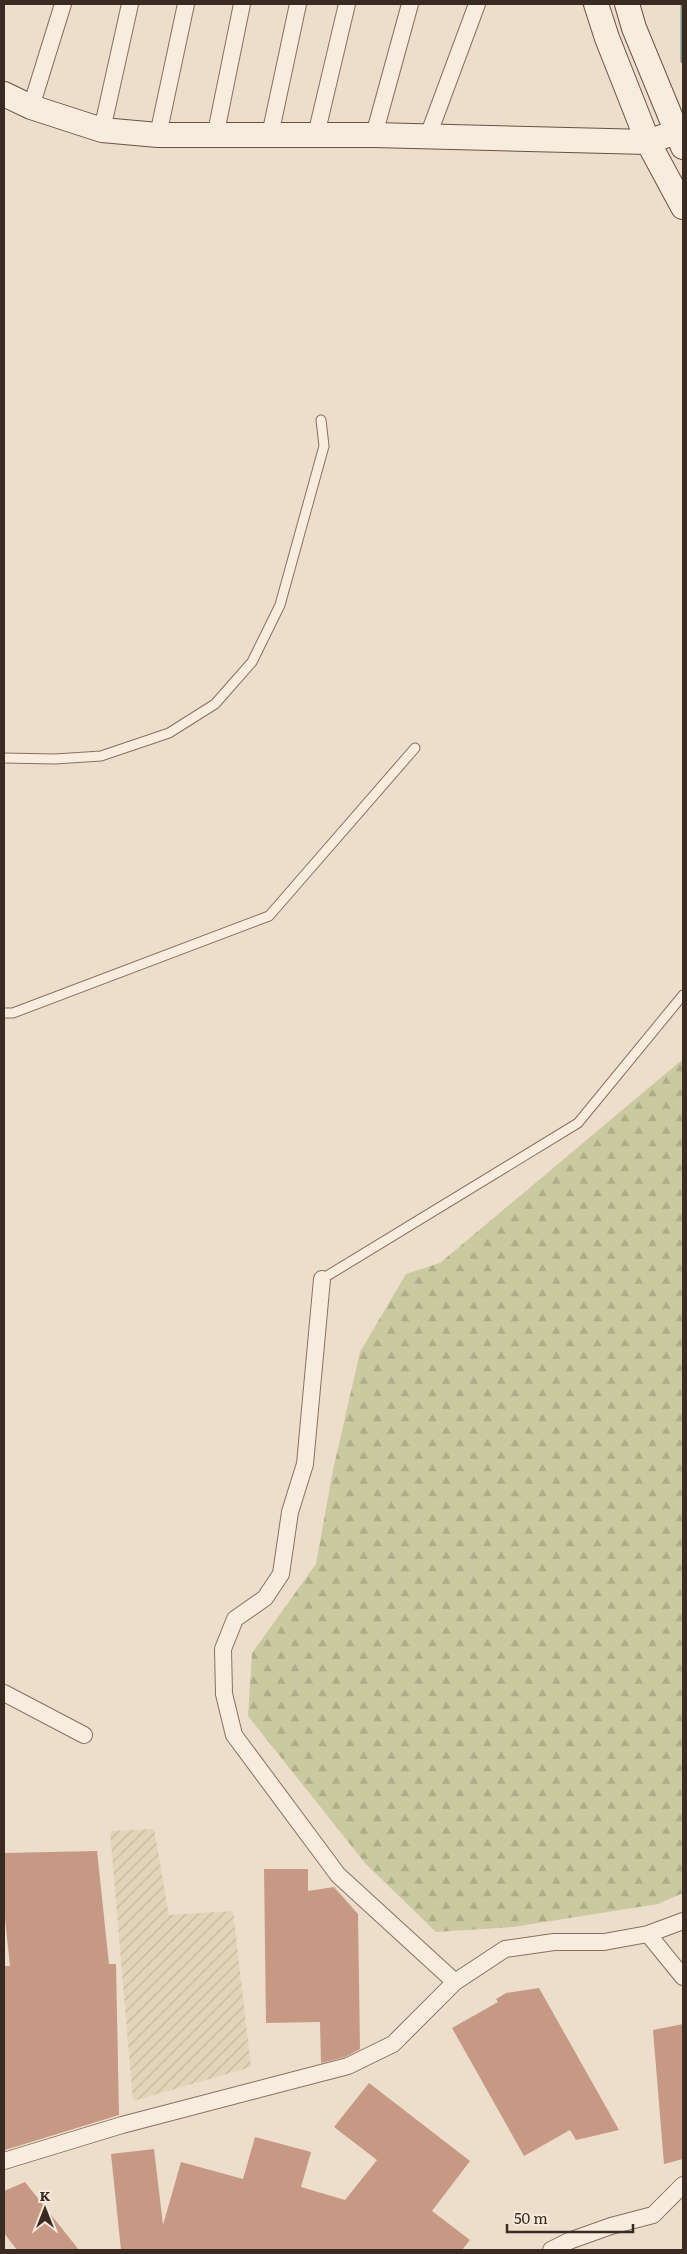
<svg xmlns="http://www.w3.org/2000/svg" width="687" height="2254" font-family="Literata,serif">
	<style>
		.farmland { fill: url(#farmland-furrows) }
		.forest { fill: url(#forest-firs) }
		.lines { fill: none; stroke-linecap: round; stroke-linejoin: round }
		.stream { stroke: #728f84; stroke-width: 5 }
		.building { fill: #c79884 }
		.lane-casing { stroke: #887060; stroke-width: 11 }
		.street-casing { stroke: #887060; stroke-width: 18 }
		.secondary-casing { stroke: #6a5243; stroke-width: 26 }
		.lane { stroke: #f7ecde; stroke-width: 9 }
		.street { stroke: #f7ecde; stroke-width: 16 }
		.secondary { stroke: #f7ecde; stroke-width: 24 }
	</style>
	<defs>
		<pattern id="farmland-furrows" width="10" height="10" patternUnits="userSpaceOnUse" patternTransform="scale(1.25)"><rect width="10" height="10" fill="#e1d5b9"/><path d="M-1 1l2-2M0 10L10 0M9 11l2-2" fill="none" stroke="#c2b79f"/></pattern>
		<pattern id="forest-firs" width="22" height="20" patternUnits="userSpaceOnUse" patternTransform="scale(1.25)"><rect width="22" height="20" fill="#cac99f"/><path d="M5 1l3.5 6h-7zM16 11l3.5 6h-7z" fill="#aead89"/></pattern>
	</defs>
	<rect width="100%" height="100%" fill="#ecdecb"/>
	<path class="farmland" d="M 154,1829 L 169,1915 L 233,1911 L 251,2067 L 133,2101 L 110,1831 Z"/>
	<path class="forest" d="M 683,1059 L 683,1893 L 658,1904 L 513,1927 L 436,1932 L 365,1863 L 248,1716 L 252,1653 L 316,1564 L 333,1470 L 360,1352 L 406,1274 L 440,1263 Z"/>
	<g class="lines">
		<path class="stream" d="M 683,4 L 683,61"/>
	</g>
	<path class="building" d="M 97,1851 L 109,1964 L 116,1964 L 119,2115 L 5,2150 L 4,1966 L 10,1966 L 4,1909 L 4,1853 Z
		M 264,1869 L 308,1869 L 308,1891 L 334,1887 L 358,1914 L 360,2049 L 345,2057 L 321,2063 L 320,2022 L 266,2023 Z
		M 539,1988 L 619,2130 L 576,2140 L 570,2130 L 524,2156 L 452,2028 L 498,2002 L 496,1999 L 506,1993 Z
		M 683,2024 L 683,2159 L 664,2164 L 653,2030 Z
		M 369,2083 L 470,2161 L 432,2211 L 470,2240 L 462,2250 L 121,2250 L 111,2154 L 154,2149 L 163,2225 L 181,2162 L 243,2179 L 255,2137 L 311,2152 L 301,2187 L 345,2200 L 377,2160 L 334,2127 Z
		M 25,2182 L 79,2250 L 17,2250 L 4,2233 L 4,2191 Z"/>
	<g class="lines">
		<defs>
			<path id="lane" d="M 4,758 L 55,759 L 101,756 L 169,733 L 215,704 L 252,662 L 280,605 L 324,446 L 321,420
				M 4,1013 L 13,1013 L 269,916 L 415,748
				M 322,1279 L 578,1123 L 683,995"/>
			<path id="street" d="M 31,107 L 63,4
				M 102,130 L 130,4
				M 158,135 L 186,4
				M 270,135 L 298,4
				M 316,135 L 347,4
				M 374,135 L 410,4
				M 428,136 L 477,4
				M 215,137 L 242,4
				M 322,1279 L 305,1464 L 290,1512 L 281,1574 L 265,1598 L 235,1619 L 223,1649 L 224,1694 L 234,1735 L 338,1875 L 455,1982
				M 4,1693 L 84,1735
				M 648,1934 L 683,1977
				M 4,2161 L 122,2125 L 348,2066 L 393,2044 L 455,1982 L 505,1949 L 554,1942 L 604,1942 L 648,1934 L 683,1921
				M 551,2250 L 569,2241 L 611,2226 L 653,2215 L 683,2185"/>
			<path id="secondary" d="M 596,4 L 607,38 L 648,142 L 683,207
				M 627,4 L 634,28 L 683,147
				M 4,94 L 31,107 L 102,130 L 158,135 L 374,135 L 648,142 L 676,132"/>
		</defs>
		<use href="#lane" class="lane-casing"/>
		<use href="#street" class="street-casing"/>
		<use href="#secondary" class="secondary-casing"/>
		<use href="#lane" class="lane"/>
		<use href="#street" class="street"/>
		<use href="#secondary" class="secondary"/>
	</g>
	<rect width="687" height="2254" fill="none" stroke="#3a2b22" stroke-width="10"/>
	<g transform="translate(45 2209)" stroke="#f4e9da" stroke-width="4" paint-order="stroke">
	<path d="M0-4L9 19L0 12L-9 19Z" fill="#3a2b22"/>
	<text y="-8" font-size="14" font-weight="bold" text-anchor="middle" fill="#3a2b22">K</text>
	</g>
	<path d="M507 2224v8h126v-8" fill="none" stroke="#3a2b22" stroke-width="2.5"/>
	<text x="514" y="2224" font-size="15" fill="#3a2b22" stroke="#f4e9da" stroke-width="4" paint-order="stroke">50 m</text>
</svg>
